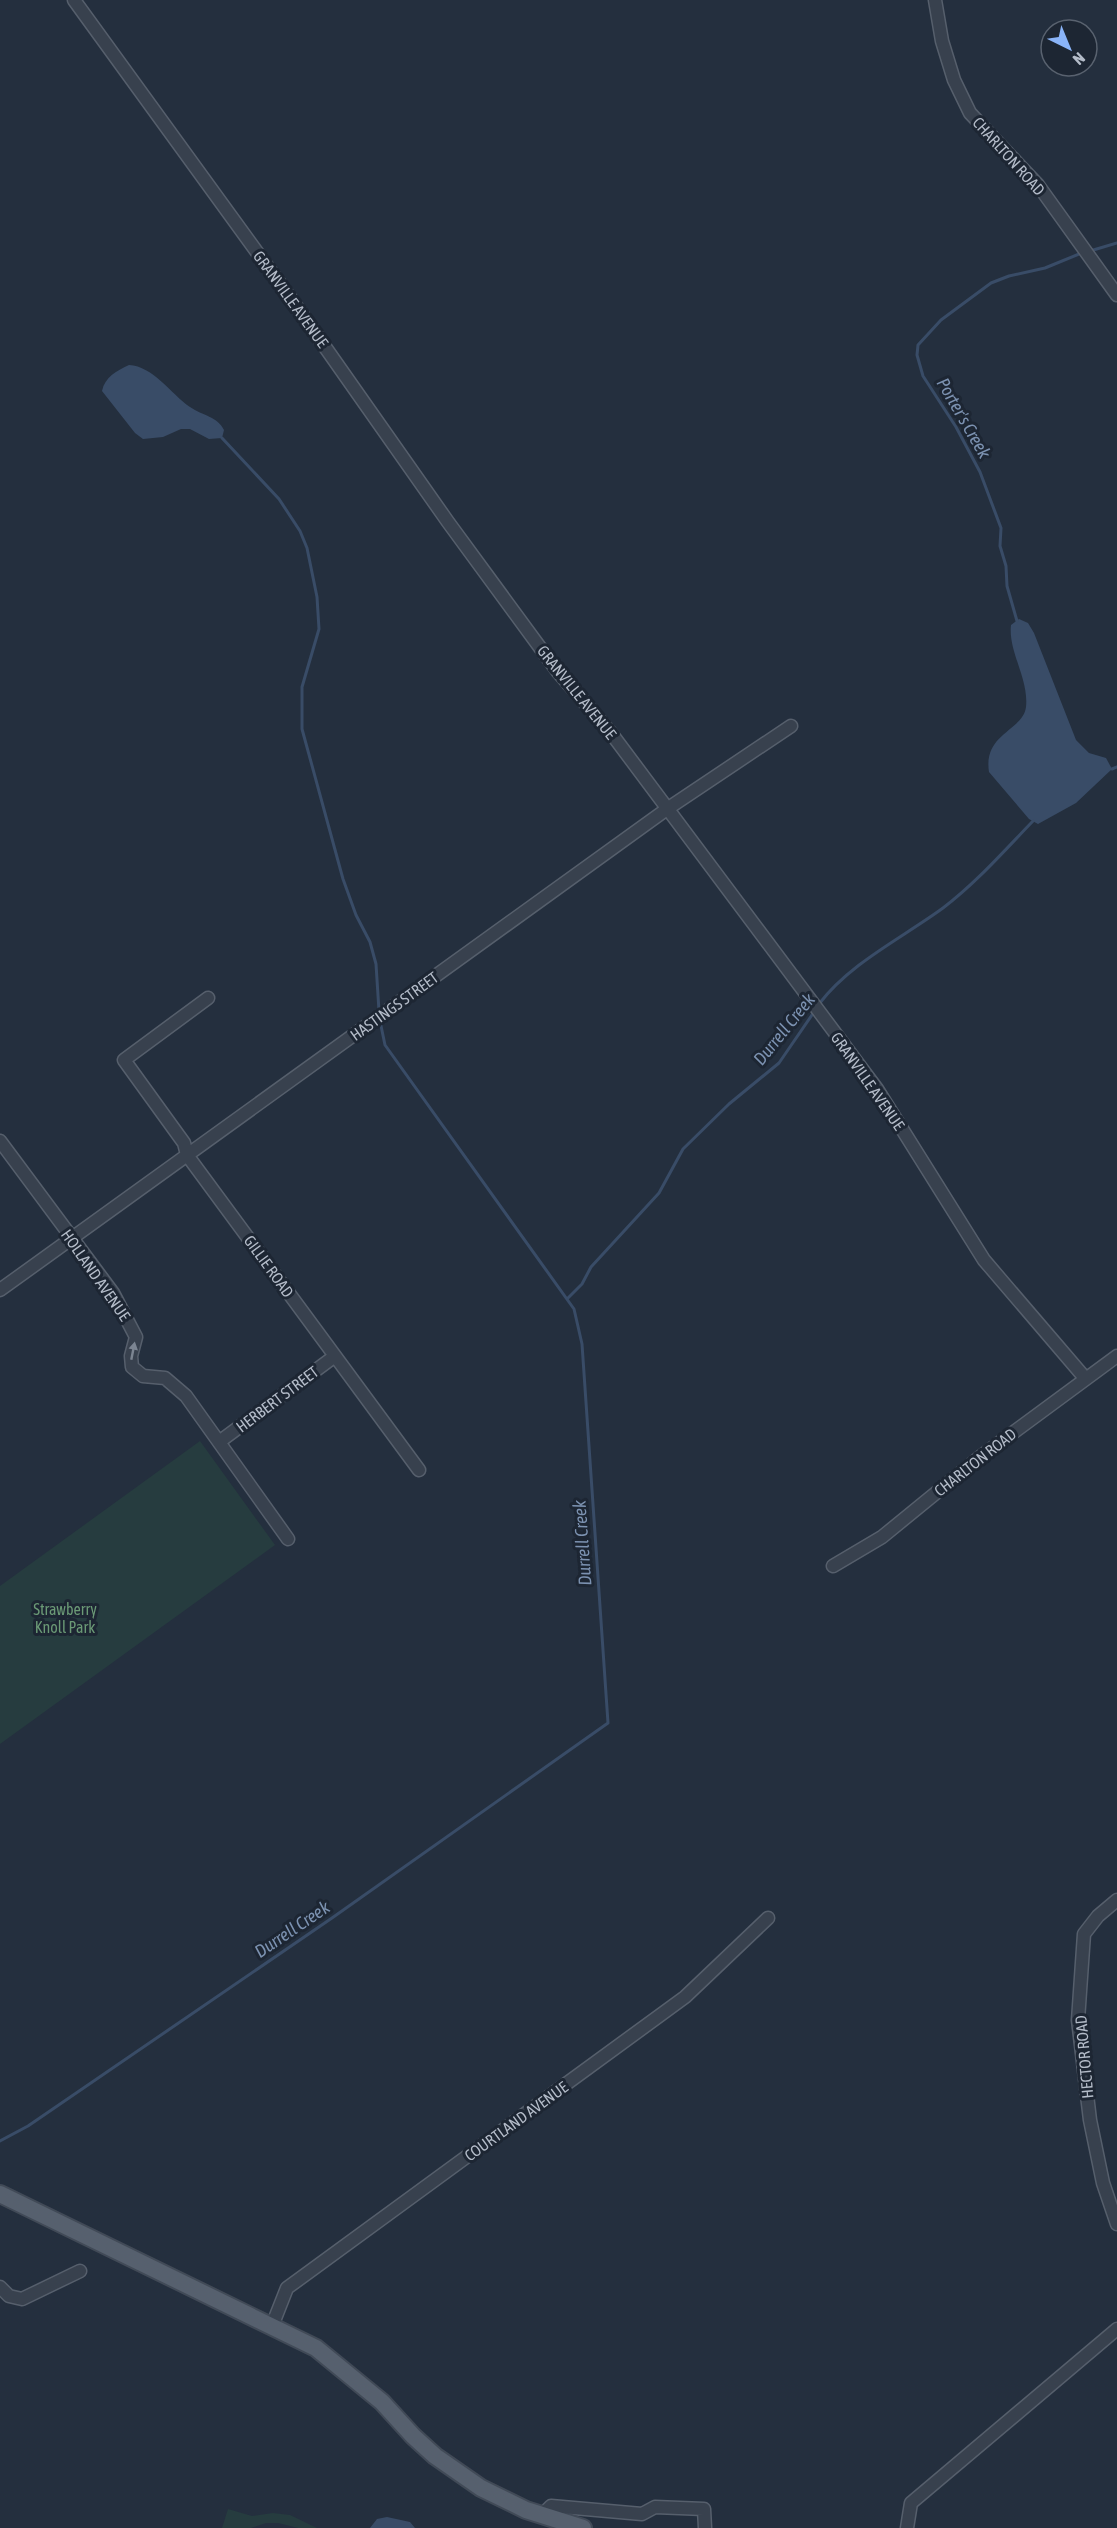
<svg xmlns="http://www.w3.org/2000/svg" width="1117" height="2528" font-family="'Asap Condensed',sans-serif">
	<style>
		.green { fill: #263c3f }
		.water { fill: #394c67 }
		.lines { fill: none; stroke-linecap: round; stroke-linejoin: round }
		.stream { stroke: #394c67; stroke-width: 3 }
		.minor-casing { stroke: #565f6c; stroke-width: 15 }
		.major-casing { stroke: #414a57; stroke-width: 20 }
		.minor { stroke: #38414e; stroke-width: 12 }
		.major { stroke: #56606e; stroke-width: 16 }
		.oneway { fill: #7c8592 }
		.labels { text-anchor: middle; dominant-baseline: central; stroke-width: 6; stroke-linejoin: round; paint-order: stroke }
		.street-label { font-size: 16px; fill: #b4bcc9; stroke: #1d2633 }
		.park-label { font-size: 16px; fill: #6b9a76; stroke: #1d2633 }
		.water-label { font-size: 18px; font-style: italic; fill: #7c92b1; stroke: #1d2633 }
	</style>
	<rect width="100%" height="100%" fill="#242f3e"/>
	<path class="green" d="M 200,1441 L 275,1545 L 0,1744 L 0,1586 Z
		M 228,2509 L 252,2516 L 273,2513 L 290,2515 L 317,2528 L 298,2528 L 278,2523 L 266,2523 L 251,2528 L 222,2528 Z"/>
	<path class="water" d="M 129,365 C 153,366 171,394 190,407 C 203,416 217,416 224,430 L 222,438 L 209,439 L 190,429 L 181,429 L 163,437 L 143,439 L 135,433 L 102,391 C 105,377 116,371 129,365 Z
		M 1019,619 L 1028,623 L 1034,633 L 1076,740 L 1089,753 L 1106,758 L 1112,769 L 1076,803 L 1038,824 L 1029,819 L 989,772 C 983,733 1023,731 1026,707 C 1029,678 1008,652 1011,625 Z
		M 387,2517 L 410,2522 L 415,2528 L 370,2528 L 377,2519 Z"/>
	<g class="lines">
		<path class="stream" d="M 1090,251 L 1117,243
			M 222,438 L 279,499 L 300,531 L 307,548 L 317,597 L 319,629 L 302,687 L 302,729 L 343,879 L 356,915 L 370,942 L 376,964 L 379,1011
			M 1017,621 L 1007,586 L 1006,566 L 1000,546 L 1001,528 L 980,472 L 956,427 L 923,376 L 917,355 L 918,345 L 941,320 L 991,283 L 1009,276 L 1045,268 L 1084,252
			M 1112,769 L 1117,767
			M 819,1004 C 850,963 902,938 943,908 C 976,883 1004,851 1033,821
			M 568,1298 L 582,1284 L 591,1267 L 659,1193 L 683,1149 L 729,1104 L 779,1063 L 814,1012
			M 0,2141 L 28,2126 L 332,1918 L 608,1723 L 582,1344 L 574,1309 L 385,1045 L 380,1021"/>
		<defs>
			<path id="minor" d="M 74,0 L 299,310 L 448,522 L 558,672 L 611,733 L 877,1089 L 984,1260 L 1085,1378
				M 935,0 L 942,41 L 954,80 L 970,113 L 1038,185 L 1117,295
				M 208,998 L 124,1060 L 184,1143 L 187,1155 L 419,1470
				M 0,1141 L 113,1293 L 136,1337 L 131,1356 L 132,1367 L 143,1376 L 165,1378 L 186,1396 L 288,1539
				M 0,1290 L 667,809 L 791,726
				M 219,1442 L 335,1356
				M 833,1566 L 882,1537 L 980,1457 L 1117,1356
				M 1117,1900 L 1098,1916 L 1084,1934 L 1078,2020 L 1090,2120 L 1103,2183 L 1117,2224
				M 0,2287 L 9,2296 L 22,2299 L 80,2271
				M 272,2326 L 287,2288 L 685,1997 L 768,1918
				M 541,2516 L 551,2506 L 642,2514 L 655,2507 L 704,2509 L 705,2528
				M 907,2528 L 911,2503 L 1117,2329"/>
			<path id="major" d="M 0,2194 L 316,2348 L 382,2402 L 413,2436 L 435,2456 L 481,2488 L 526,2510 L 583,2528"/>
		</defs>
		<use href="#minor" class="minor-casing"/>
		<use href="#major" class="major-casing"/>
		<use href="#minor" class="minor"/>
		<use href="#major" class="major"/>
	</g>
	<defs><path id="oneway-solid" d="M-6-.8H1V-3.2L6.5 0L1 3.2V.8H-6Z" transform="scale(1.5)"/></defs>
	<use class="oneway" href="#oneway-solid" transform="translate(133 1351) rotate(-79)"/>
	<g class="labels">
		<g class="street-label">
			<text transform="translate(1009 156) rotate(48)">CHARLTON ROAD</text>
			<text transform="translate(291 299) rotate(54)">GRANVILLE AVENUE</text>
			<text transform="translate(577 692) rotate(51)">GRANVILLE AVENUE</text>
			<text transform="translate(394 1006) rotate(-36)">HASTINGS STREET</text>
			<text transform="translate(868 1081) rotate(55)">GRANVILLE AVENUE</text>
			<text transform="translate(269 1266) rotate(54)">GILLIE ROAD</text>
			<text transform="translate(96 1275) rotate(55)">HOLLAND AVENUE</text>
			<text transform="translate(277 1399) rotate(-37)">HERBERT STREET</text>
			<text transform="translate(975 1462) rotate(-38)">CHARLTON ROAD</text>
			<text transform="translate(1084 2057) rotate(-95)">HECTOR ROAD</text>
			<text transform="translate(516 2121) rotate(-36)">COURTLAND AVENUE</text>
		</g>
		<g class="park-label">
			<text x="65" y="1609">Strawberry<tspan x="65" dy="18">Knoll Park</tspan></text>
		</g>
		<g class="water-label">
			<text transform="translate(964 418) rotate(60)">Porter's Creek</text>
			<text transform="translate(784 1029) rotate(-51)">Durrell Creek</text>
			<text transform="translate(582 1543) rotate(-94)">Durrell Creek</text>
			<text transform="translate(292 1929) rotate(-34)">Durrell Creek</text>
		</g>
	</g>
	<g transform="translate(1069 48) rotate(137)"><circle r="28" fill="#1d2633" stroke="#59626f" stroke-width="1.5"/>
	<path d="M0-4.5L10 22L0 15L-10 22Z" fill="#8ab4f8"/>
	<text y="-9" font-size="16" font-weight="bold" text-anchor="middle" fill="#b4bcc9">N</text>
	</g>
</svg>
